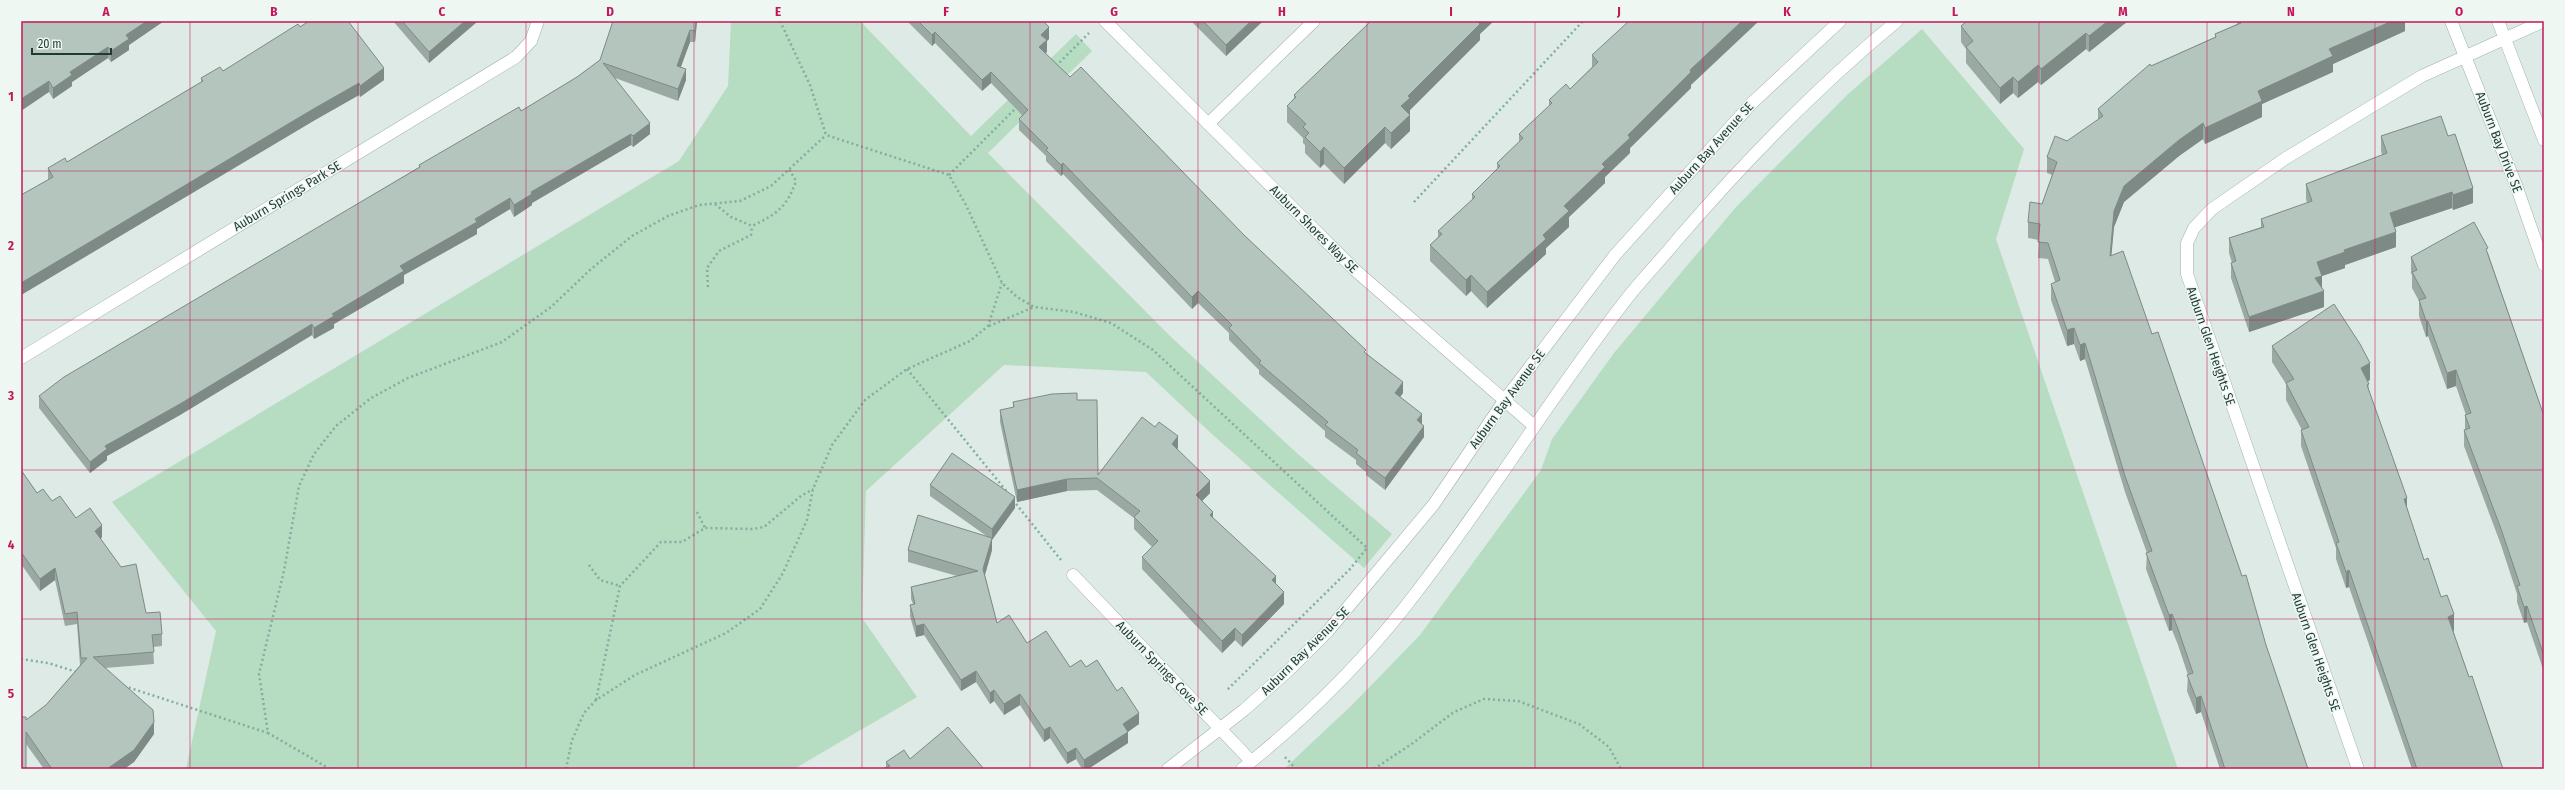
<svg xmlns="http://www.w3.org/2000/svg" width="2565" height="790" font-family="'Fira Sans Condensed',sans-serif">
	<style>
		.green { fill: #b6dcc1 }
		.lines { fill: none; stroke-linecap: round; stroke-linejoin: round }
		.minor-casing { stroke: #a1b2ac; stroke-width: 13 }
		.path { stroke: #7eafa1; stroke-width: 2.5; stroke-dasharray: 2 3; stroke-linecap: butt }
		.minor { stroke: #fff; stroke-width: 12 }
		.wall { fill: #9ba9a3 }
		.shaded-wall { fill: #7e8a85 }
		.building { fill: #b4c5be; stroke: #7e8a85 }
		.grid { fill: none; stroke: #c2185b; stroke-width: 1; stroke-opacity: 0.55 }
		.labels { text-anchor: middle; dominant-baseline: central; stroke-width: 3; stroke-linejoin: round; paint-order: stroke }
		.street-label { font-size: 13px; fill: #1f3a34; stroke: #eff7f3 }
		.neatline { fill: none; stroke: #c2185b; stroke-width: 1.5 }
		.grid-label { font-size: 13px; text-anchor: middle; font-weight: bold; fill: #c2185b }
	</style>
	<rect width="100%" height="100%" fill="#deeae5"/>
	<path class="green" d="M 731,21 L 860,21 L 971,136 L 1076,34 L 1092,51 L 988,153 L 1170,336 L 1299,455 L 1392,534 L 1364,568 L 1213,435 L 1146,372 L 1004,365 L 866,491 L 862,618 L 917,697 L 794,769 L 186,769 L 216,631 L 112,502 L 679,161 L 728,86 Z
		M 1922,29 L 2024,149 L 1996,239 L 2178,769 L 1284,769 L 1353,704 L 1420,635 L 1541,470 L 1552,439 L 1614,353 L 1736,207 L 1847,95 Z"/>
	<g class="lines">
		<defs>
			<path id="minor" d="M 1105,21 L 1355,270 L 1534,426
				M 2451,21 L 2516,185 L 2544,265
				M 2498,21 L 2544,140
				M 1208,124 L 1314,21
				M 21,358 L 516,57 L 531,41 L 538,21
				M 1073,575 L 1251,761
				M 1168,769 L 1244,710 L 1289,670 L 1328,631 L 1434,504 L 1504,401 L 1615,255 L 1752,103 L 1840,21
				M 1242,769 C 1301,722 1358,667 1405,607 C 1483,508 1548,400 1625,301 C 1641,280 1660,261 1677,240 C 1744,162 1817,87 1897,21
				M 2358,769 L 2187,274 L 2187,243 L 2194,228 L 2212,209 L 2286,158 L 2422,76 L 2544,21"/>
		</defs>
		<use href="#minor" class="minor-casing"/>
		<path class="path" d="M 780,21 L 810,85 L 826,135 L 949,175 L 966,205 L 1002,283 L 1017,297 L 1034,307 L 1074,312 L 1111,323 L 1153,350 L 1367,548 L 1350,569 L 1227,690
			M 1056,66 L 1089,33
			M 949,175 L 1018,106
			M 1414,202 L 1583,21
			M 715,204 L 731,217 L 752,226 C 777,214 787,207 796,181 L 789,169
			M 708,287 L 707,268 L 719,251 L 751,235 L 752,226
			M 989,326 L 1034,307
			M 907,369 L 1008,493
			M 1013,500 L 1061,560
			M 697,512 L 705,528
			M 589,565 L 600,580 L 620,586
			M 21,659 L 48,663 L 77,672
			M 124,686 L 268,733
			M 596,700 L 620,586 L 661,542 L 682,542 L 705,528 L 752,529 L 764,527 L 801,496 L 813,489
			M 1285,757 L 1296,769
			M 330,769 L 268,733 L 259,674 L 284,571 L 299,486 L 314,454 L 336,426 L 371,398 L 408,378 L 502,342 L 551,307 L 591,269 L 632,236 L 668,216 L 699,205 L 740,201 L 771,186 L 826,135
			M 566,769 L 572,740 L 584,713 L 596,700 L 635,675 L 726,633 L 760,609 L 783,573 L 807,520 L 813,489 L 832,445 L 865,400 L 907,369 L 970,341 L 988,326 L 1002,283
			M 1374,769 L 1413,743 L 1454,712 L 1484,699 L 1518,701 L 1579,724 L 1609,747 L 1621,769"/>
		<use href="#minor" class="minor"/>
	</g>
	<path class="wall" d="M 21,21 L 164,21 L 129,45 L 129,50 L 111,62 L 108,58 L 72,82 L 72,86 L 53,99 L 49,92 Z
		M 393,21 L 478,21 L 429,63 Z
		M 697,21 L 695,42 L 690,42 L 681,67 L 686,80 L 678,101 L 615,78 L 650,134 L 633,147 L 631,145 L 532,203 L 532,205 L 514,217 L 510,209 L 477,229 L 477,234 L 404,275 L 404,283 L 334,324 L 334,328 L 314,339 L 312,335 L 180,415 L 107,456 L 107,460 L 90,473 L 39,408 L 39,396 L 419,167 L 419,165 L 521,111 L 577,77 L 600,60 Z
		M 907,21 L 1043,21 L 1049,39 L 1047,41 L 1047,52 L 1045,53 L 1070,77 L 1244,235 L 1366,354 L 1403,393 L 1400,397 L 1422,424 L 1424,437 L 1385,490 L 1366,475 L 1366,472 L 1356,464 L 1356,460 L 1325,437 L 1325,431 L 1259,374 L 1259,370 L 1229,340 L 1229,333 L 1198,303 L 1192,309 L 1063,174 L 1061,176 L 1046,161 L 1046,156 L 1019,130 L 1019,119 L 1022,115 L 991,83 L 982,91 L 935,43 L 932,46 Z
		M 1191,21 L 1263,21 L 1226,56 Z
		M 1967,21 L 2128,21 L 2089,52 L 2086,49 L 2041,85 L 2038,82 L 2018,98 L 2013,93 L 2000,104 L 1966,63 L 1966,49 L 1961,42 L 1961,26 Z
		M 2237,21 L 2405,21 L 2405,31 L 2333,64 L 2333,72 L 2262,104 L 2262,117 L 2205,144 L 2203,139 L 2179,156 L 2124,202 L 2114,227 L 2111,255 L 2152,334 L 2266,645 L 2308,769 L 2220,769 L 2201,712 L 2196,714 L 2187,691 L 2188,675 L 2178,645 L 2172,630 L 2169,631 L 2146,569 L 2147,553 L 2125,492 L 2085,359 L 2080,361 L 2074,344 L 2067,346 L 2051,300 L 2051,284 L 2055,282 L 2048,259 L 2038,258 L 2039,240 L 2028,238 L 2028,222 L 2042,204 L 2052,175 L 2047,173 L 2047,157 L 2067,141 L 2098,120 L 2098,109 L 2151,66 L 2215,37 L 2215,34 L 2237,24 Z
		M 300,27 L 384,80 L 360,97 L 359,95 L 315,120 L 21,295 L 21,195 L 48,180 L 48,168 L 67,162 L 201,82 L 201,78 L 223,71 Z
		M 1480,34 L 1480,40 L 1410,110 L 1410,131 L 1391,149 L 1385,143 L 1344,184 L 1324,164 L 1320,168 L 1305,153 L 1305,145 L 1303,143 L 1303,138 L 1287,122 L 1287,106 L 1294,98 L 1294,95 Z
		M 1592,55 L 1691,85 L 1691,88 L 1630,148 L 1630,153 L 1605,177 L 1605,183 L 1569,217 L 1569,227 L 1546,248 L 1546,254 L 1487,308 L 1471,291 L 1466,296 L 1430,261 L 1430,245 L 1438,237 L 1438,231 L 1472,200 L 1472,194 L 1497,169 L 1497,163 L 1519,142 L 1519,134 L 1549,106 L 1549,100 L 1570,89 L 1592,67 Z
		M 2381,136 L 2448,136 L 2473,203 L 2453,210 L 2452,208 L 2395,227 L 2396,247 L 2345,265 L 2345,268 L 2322,276 L 2322,288 L 2324,307 L 2249,332 L 2231,278 L 2231,263 L 2232,263 L 2229,253 L 2229,238 L 2261,227 L 2261,219 L 2307,203 L 2306,199 L 2306,184 L 2382,155 L 2381,151 Z
		M 2488,253 L 2544,416 L 2544,672 L 2527,622 L 2524,623 L 2517,602 L 2517,594 L 2501,545 L 2464,446 L 2464,430 L 2465,430 L 2465,415 L 2466,415 L 2456,386 L 2447,389 L 2428,336 L 2426,337 L 2419,316 L 2419,301 L 2412,288 L 2412,275 L 2411,273 L 2411,257 Z
		M 2272,346 L 2370,380 L 2368,381 L 2369,390 L 2407,509 L 2424,560 L 2454,631 L 2453,631 L 2469,677 L 2503,769 L 2412,769 L 2349,587 L 2346,588 L 2336,559 L 2336,548 L 2301,446 L 2301,430 L 2302,430 L 2286,400 L 2286,384 L 2272,362 Z
		M 1077,400 L 1098,475 L 1178,448 L 1177,449 L 1210,493 L 1202,501 L 1213,518 L 1276,583 L 1284,604 L 1242,647 L 1235,640 L 1222,653 L 1142,569 L 1142,557 L 1152,547 L 1134,529 L 1134,518 L 1097,490 L 1067,491 L 1017,502 L 1000,422 L 1000,410 L 1013,408 L 1013,402 Z
		M 21,470 L 37,493 L 52,501 L 102,537 L 101,539 L 146,613 L 162,634 L 162,646 L 153,647 L 154,664 L 105,668 L 154,734 L 134,762 L 124,769 L 44,769 L 26,744 L 26,720 L 46,705 L 80,665 L 77,624 L 65,626 L 55,580 L 40,591 L 21,564 Z
		M 930,485 L 1015,508 L 992,540 L 992,550 L 985,575 L 997,623 L 1027,643 L 1070,667 L 1086,667 L 1139,724 L 1128,732 L 1128,743 L 1088,769 L 1082,769 L 1076,759 L 1067,764 L 1050,738 L 1044,742 L 1020,705 L 1004,715 L 994,701 L 990,704 L 976,682 L 961,691 L 924,635 L 916,637 L 910,616 L 910,605 L 913,604 L 911,599 L 911,587 L 957,576 L 908,562 L 908,550 L 988,537 L 930,496 Z
		M 910,759 L 886,768 L 886,762 Z"/>
	<path class="shaded-wall" d="M 147,21 L 164,21 L 129,45 L 129,50 L 111,62 L 111,51 L 126,35 Z
		M 465,21 L 478,21 L 429,63 L 429,52 Z
		M 696,21 L 697,21 L 695,42 L 695,31 Z
		M 1251,21 L 1263,21 L 1226,56 L 1226,45 Z
		M 1478,21 L 1494,21 L 1480,34 L 1480,40 L 1410,110 L 1410,114 L 1401,122 L 1401,106 L 1408,96 Z
		M 1742,21 L 1759,21 L 1691,85 L 1691,88 L 1630,148 L 1630,153 L 1605,177 L 1605,183 L 1569,217 L 1569,227 L 1546,248 L 1546,254 L 1487,308 L 1487,292 L 1543,235 L 1564,206 L 1628,135 L 1690,70 Z
		M 2108,21 L 2128,21 L 2089,52 L 2089,36 Z
		M 2392,21 L 2405,21 L 2405,31 L 2333,64 L 2333,72 L 2262,104 L 2262,117 L 2205,144 L 2205,128 L 2258,91 L 2329,49 Z
		M 1049,27 L 1049,39 L 1047,41 L 1047,52 L 1039,59 L 1039,47 L 1041,35 Z
		M 690,30 L 690,42 L 677,77 L 677,66 Z
		M 935,32 L 935,43 L 932,46 L 932,35 Z
		M 2086,33 L 2086,49 L 2041,85 L 2041,69 Z
		M 108,47 L 108,58 L 72,82 L 72,86 L 53,99 L 53,88 L 70,72 Z
		M 2038,65 L 2038,82 L 2018,98 L 2018,82 Z
		M 384,68 L 384,80 L 360,97 L 360,86 Z
		M 686,69 L 686,80 L 678,101 L 678,89 Z
		M 991,72 L 991,83 L 982,91 L 982,80 Z
		M 2013,77 L 2013,93 L 2000,104 L 2000,88 Z
		M 49,81 L 49,92 L 21,111 L 21,99 Z
		M 359,83 L 359,95 L 315,120 L 21,295 L 21,283 L 315,108 Z
		M 1410,115 L 1410,131 L 1391,149 L 1391,133 Z
		M 650,123 L 650,134 L 633,147 L 633,136 Z
		M 2203,123 L 2203,139 L 2179,156 L 2124,202 L 2114,227 L 2110,272 L 2110,256 L 2114,211 L 2124,186 L 2179,140 Z
		M 1385,127 L 1385,143 L 1344,184 L 1344,168 Z
		M 631,134 L 631,145 L 532,203 L 532,205 L 514,217 L 514,205 L 531,192 Z
		M 1324,147 L 1324,164 L 1320,168 L 1320,152 Z
		M 1063,163 L 1063,174 L 1061,176 L 1061,165 Z
		M 2473,188 L 2473,203 L 2453,210 L 2453,195 Z
		M 2452,192 L 2452,208 L 2390,229 L 2390,213 Z
		M 510,198 L 510,209 L 477,229 L 477,234 L 404,275 L 404,283 L 334,324 L 334,328 L 314,339 L 314,328 L 332,314 L 400,266 Z
		M 2396,232 L 2396,247 L 2345,265 L 2345,268 L 2322,276 L 2322,291 L 2315,278 L 2317,262 L 2344,250 Z
		M 1471,275 L 1471,291 L 1466,296 L 1466,280 Z
		M 1198,291 L 1198,303 L 1192,309 L 1192,297 Z
		M 2324,291 L 2324,307 L 2249,332 L 2249,317 Z
		M 2426,321 L 2428,321 L 2428,336 L 2426,337 Z
		M 312,324 L 312,335 L 180,415 L 107,456 L 107,460 L 90,473 L 90,462 L 105,446 Z
		M 2074,328 L 2074,344 L 2067,346 L 2067,330 Z
		M 2085,343 L 2085,359 L 2080,361 L 2080,345 Z
		M 2370,363 L 2370,380 L 2361,384 L 2361,368 Z
		M 2456,370 L 2456,386 L 2447,389 L 2447,373 Z
		M 1403,382 L 1403,393 L 1395,404 L 1395,393 Z
		M 1422,414 L 1422,425 L 1417,420 Z
		M 1424,426 L 1424,437 L 1385,490 L 1385,478 Z
		M 1178,436 L 1178,448 L 1172,456 L 1172,444 Z
		M 1067,479 L 1067,491 L 1017,502 L 1017,490 Z
		M 1210,481 L 1210,493 L 1196,507 L 1196,495 Z
		M 1015,497 L 1015,508 L 992,540 L 992,529 Z
		M 2407,498 L 2407,515 L 2404,499 Z
		M 1213,512 L 1213,524 L 1210,515 Z
		M 102,525 L 102,537 L 95,543 L 95,531 Z
		M 992,538 L 992,550 L 983,581 L 983,569 Z
		M 55,568 L 55,580 L 40,591 L 40,579 Z
		M 2349,570 L 2349,587 L 2346,588 L 2346,572 Z
		M 1276,576 L 1276,588 L 1272,580 Z
		M 1284,592 L 1284,604 L 1242,647 L 1242,635 Z
		M 2527,606 L 2527,622 L 2524,623 L 2524,607 Z
		M 2172,614 L 2172,630 L 2169,631 L 2169,615 Z
		M 2454,614 L 2454,631 L 2448,633 L 2448,617 Z
		M 924,624 L 924,635 L 916,637 L 916,626 Z
		M 1235,628 L 1235,640 L 1222,653 L 1222,641 Z
		M 976,671 L 976,682 L 961,691 L 961,680 Z
		M 994,690 L 994,701 L 990,704 L 990,693 Z
		M 1020,694 L 1020,705 L 1004,715 L 1004,704 Z
		M 2201,696 L 2201,712 L 2196,714 L 2196,698 Z
		M 1139,713 L 1139,724 L 1123,735 L 1123,724 Z
		M 154,722 L 154,734 L 134,762 L 124,769 L 107,769 Z
		M 1050,727 L 1050,738 L 1044,742 L 1044,730 Z
		M 1128,732 L 1128,743 L 1088,769 L 1084,769 L 1084,760 Z
		M 1076,748 L 1076,759 L 1067,764 L 1067,753 Z"/>
	<path class="building" d="M 21,21 L 147,21 L 126,35 L 129,39 L 111,51 L 108,47 L 70,72 L 72,75 L 53,88 L 49,81 L 21,99 Z
		M 309,21 L 348,21 L 384,68 L 360,86 L 359,83 L 315,108 L 21,283 L 21,195 L 53,177 L 48,168 L 65,158 L 67,162 L 203,81 L 201,78 L 220,67 L 223,71 L 298,24 L 300,27 Z
		M 402,21 L 465,21 L 429,52 Z
		M 613,21 L 696,21 L 695,31 L 690,30 L 677,66 L 686,69 L 678,89 L 603,63 L 650,123 L 633,136 L 631,134 L 531,192 L 532,194 L 514,205 L 510,198 L 475,219 L 477,222 L 400,266 L 404,271 L 332,314 L 334,316 L 314,328 L 312,324 L 180,404 L 105,446 L 107,449 L 90,462 L 39,396 L 64,377 L 386,187 L 420,167 L 419,165 L 519,107 L 521,111 L 577,77 L 600,60 Z
		M 918,21 L 1043,21 L 1049,27 L 1041,35 L 1047,40 L 1039,47 L 1070,77 L 1081,67 L 1244,235 L 1366,350 L 1364,352 L 1403,382 L 1395,393 L 1422,414 L 1417,420 L 1424,426 L 1385,478 L 1366,464 L 1367,462 L 1356,453 L 1358,450 L 1325,425 L 1328,422 L 1259,363 L 1261,361 L 1229,328 L 1232,325 L 1198,291 L 1192,297 L 1063,163 L 1061,165 L 1046,150 L 1048,148 L 1019,119 L 1028,110 L 991,72 L 982,80 L 935,32 L 932,35 Z
		M 1203,21 L 1251,21 L 1226,45 Z
		M 1371,21 L 1478,21 L 1480,24 L 1408,96 L 1410,98 L 1401,106 L 1410,115 L 1391,133 L 1385,127 L 1344,168 L 1324,147 L 1320,152 L 1305,137 L 1309,133 L 1303,127 L 1306,124 L 1287,106 L 1296,97 L 1294,95 Z
		M 1629,21 L 1742,21 L 1690,70 L 1691,72 L 1628,135 L 1630,138 L 1602,164 L 1605,167 L 1564,206 L 1569,211 L 1543,235 L 1546,239 L 1487,292 L 1471,275 L 1466,280 L 1430,245 L 1442,234 L 1438,231 L 1475,197 L 1472,194 L 1500,166 L 1497,163 L 1523,138 L 1519,134 L 1552,103 L 1549,100 L 1566,84 L 1570,89 L 1598,62 L 1592,55 Z
		M 1967,21 L 2108,21 L 2089,36 L 2086,33 L 2041,69 L 2038,65 L 2018,82 L 2013,77 L 2000,88 L 1966,47 L 1973,41 L 1961,26 Z
		M 2240,21 L 2392,21 L 2329,49 L 2333,56 L 2258,91 L 2262,101 L 2205,128 L 2203,123 L 2179,140 L 2124,186 L 2114,211 L 2110,256 L 2123,251 L 2152,334 L 2158,332 L 2242,576 L 2246,575 L 2266,645 L 2308,769 L 2225,769 L 2201,696 L 2196,698 L 2187,675 L 2193,673 L 2178,629 L 2172,614 L 2169,615 L 2146,553 L 2152,551 L 2125,476 L 2085,343 L 2080,345 L 2074,328 L 2067,330 L 2051,284 L 2060,280 L 2048,243 L 2038,242 L 2040,224 L 2028,222 L 2030,202 L 2042,204 L 2057,162 L 2047,157 L 2055,136 L 2067,141 L 2103,116 L 2098,109 L 2150,64 L 2151,66 L 2216,37 L 2215,34 L 2241,23 Z
		M 2441,116 L 2448,136 L 2455,134 L 2473,188 L 2453,195 L 2452,192 L 2390,213 L 2396,232 L 2344,250 L 2345,252 L 2317,262 L 2322,276 L 2315,278 L 2324,291 L 2249,317 L 2231,263 L 2236,261 L 2229,238 L 2264,227 L 2261,219 L 2312,201 L 2306,184 L 2387,153 L 2381,136 Z
		M 2474,222 L 2488,248 L 2486,249 L 2544,416 L 2544,656 L 2527,606 L 2524,607 L 2517,586 L 2520,585 L 2501,529 L 2464,430 L 2470,428 L 2465,415 L 2471,413 L 2456,370 L 2447,373 L 2428,321 L 2426,321 L 2419,300 L 2426,298 L 2412,272 L 2417,270 L 2411,257 Z
		M 2334,304 L 2360,344 L 2370,363 L 2361,368 L 2369,384 L 2367,385 L 2407,498 L 2404,499 L 2424,560 L 2428,558 L 2441,597 L 2447,595 L 2454,614 L 2448,617 L 2469,677 L 2472,676 L 2503,769 L 2417,769 L 2349,570 L 2346,572 L 2336,543 L 2339,542 L 2301,430 L 2309,427 L 2286,383 L 2294,379 L 2272,346 Z
		M 1077,393 L 1077,400 L 1097,400 L 1098,475 L 1142,417 L 1155,427 L 1159,422 L 1178,436 L 1172,444 L 1210,481 L 1196,495 L 1213,512 L 1210,515 L 1276,576 L 1272,580 L 1284,592 L 1242,635 L 1235,628 L 1222,641 L 1142,557 L 1158,541 L 1134,517 L 1140,511 L 1097,478 L 1067,479 L 1017,490 L 1000,410 L 1014,407 L 1013,402 L 1052,394 Z
		M 952,453 L 1015,497 L 992,529 L 930,485 Z
		M 21,470 L 37,493 L 43,489 L 52,501 L 60,496 L 76,518 L 90,508 L 102,525 L 95,531 L 121,567 L 136,564 L 146,613 L 160,612 L 162,634 L 152,635 L 154,652 L 93,657 L 153,710 L 154,722 L 134,750 L 107,769 L 52,769 L 26,732 L 26,769 L 21,769 L 21,717 L 26,717 L 26,720 L 46,705 L 87,658 L 81,658 L 77,612 L 65,614 L 55,568 L 40,579 L 21,552 Z
		M 918,515 L 992,538 L 983,569 L 997,623 L 1009,615 L 1027,643 L 1046,631 L 1070,667 L 1081,660 L 1086,667 L 1097,660 L 1117,691 L 1122,687 L 1139,713 L 1123,724 L 1128,732 L 1084,760 L 1076,748 L 1067,753 L 1050,727 L 1044,730 L 1020,694 L 1004,704 L 994,690 L 990,693 L 976,671 L 961,680 L 924,624 L 916,626 L 910,605 L 915,604 L 911,587 L 978,571 L 908,550 Z
		M 948,727 L 984,769 L 883,769 L 890,766 L 886,762 L 904,750 L 910,759 Z"/>
	<path class="grid" d="M 190,21 L 190,769M 358,21 L 358,769M 526,21 L 526,769M 694,21 L 694,769M 862,21 L 862,769M 1030,21 L 1030,769M 1198,21 L 1198,769M 1367,21 L 1367,769M 1535,21 L 1535,769M 1703,21 L 1703,769M 1871,21 L 1871,769M 2039,21 L 2039,769M 2207,21 L 2207,769M 2375,21 L 2375,769M 21,171 L 2544,171M 21,320 L 2544,320M 21,470 L 2544,470M 21,619 L 2544,619"/>
	<g class="labels">
		<g class="street-label">
			<text transform="translate(2499 142) rotate(69)">Auburn Bay Drive SE</text>
			<text transform="translate(1711 148) rotate(-48)">Auburn Bay Avenue SE</text>
			<text transform="translate(287 196) rotate(-31)">Auburn Springs Park SE</text>
			<text transform="translate(1314 229) rotate(45)">Auburn Shores Way SE</text>
			<text transform="translate(2211 346) rotate(71)">Auburn Glen Heights SE</text>
			<text transform="translate(1507 399) rotate(-54)">Auburn Bay Avenue SE</text>
			<text transform="translate(1305 651) rotate(-45)">Auburn Bay Avenue SE</text>
			<text transform="translate(2316 652) rotate(71)">Auburn Glen Heights SE</text>
			<text transform="translate(1162 668) rotate(46)">Auburn Springs Cove SE</text>
		</g>
	</g>
	<rect width="2565" height="790" fill="none" stroke="#eff7f3" stroke-width="44"/>
	<path d="M32 48v6h79v-6" fill="none" stroke="#1f3a34" stroke-width="2"/>
	<text x="38" y="48" font-size="12" fill="#1f3a34" stroke="#eff7f3" stroke-width="3" paint-order="stroke">20 m</text>
	<rect x="22" y="22" width="2521" height="746" class="neatline"/>
	<g class="grid-label">
		<text x="106" y="16">A</text>
		<text x="274" y="16">B</text>
		<text x="442" y="16">C</text>
		<text x="610" y="16">D</text>
		<text x="778" y="16">E</text>
		<text x="946" y="16">F</text>
		<text x="1114" y="16">G</text>
		<text x="1282" y="16">H</text>
		<text x="1451" y="16">I</text>
		<text x="1619" y="16">J</text>
		<text x="1787" y="16">K</text>
		<text x="1955" y="16">L</text>
		<text x="2123" y="16">M</text>
		<text x="2291" y="16">N</text>
		<text x="2459" y="16">O</text>
		<text x="11" y="101">1</text>
		<text x="11" y="250">2</text>
		<text x="11" y="400">3</text>
		<text x="11" y="549">4</text>
		<text x="11" y="698">5</text>
	</g>
</svg>
